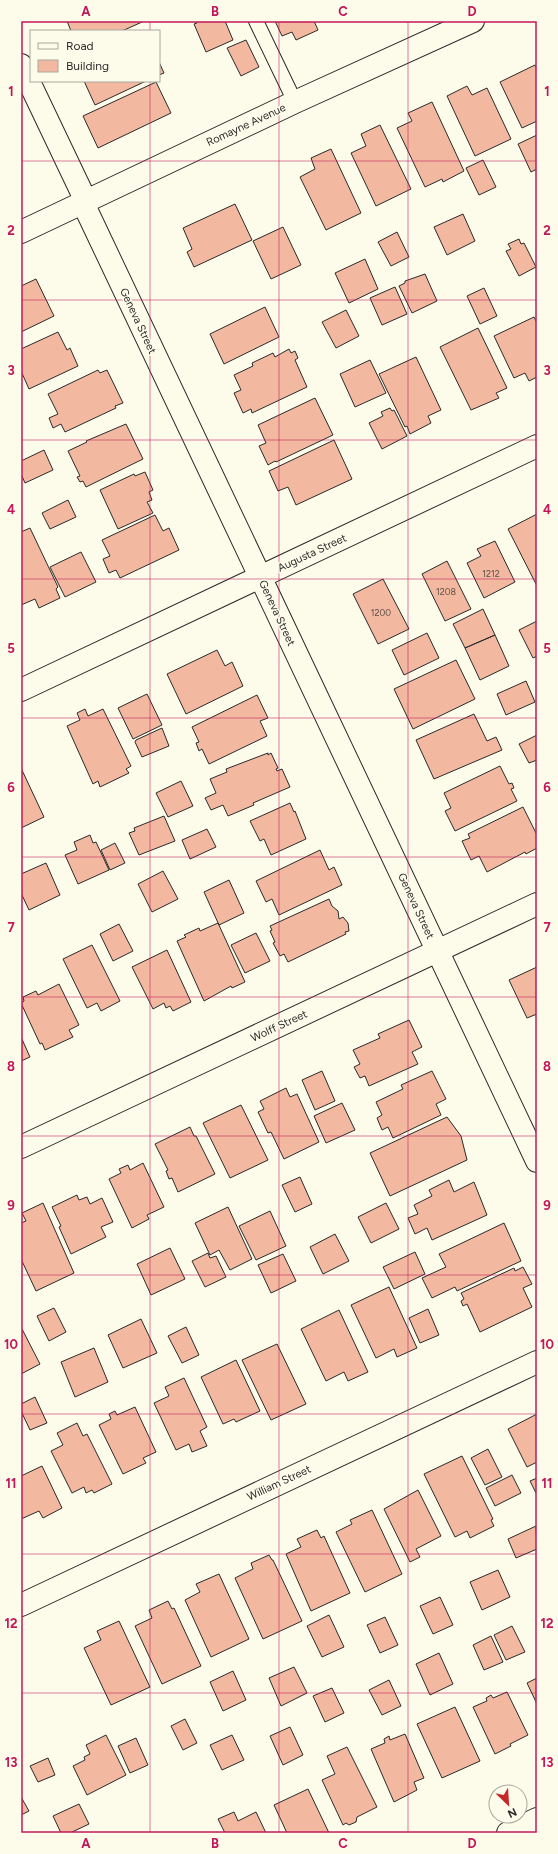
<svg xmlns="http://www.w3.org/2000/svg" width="558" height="1854" font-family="Figtree,sans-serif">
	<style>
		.building { fill: #f2b8a0; stroke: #2b2b2b }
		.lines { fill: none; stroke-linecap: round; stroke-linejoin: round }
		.service-casing { stroke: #2b2b2b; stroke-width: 16 }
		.minor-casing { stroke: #2b2b2b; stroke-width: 24 }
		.service { stroke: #fdfbea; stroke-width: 14 }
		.minor { stroke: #fdfbea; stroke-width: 22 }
		.grid { fill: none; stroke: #c2185b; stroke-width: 1; stroke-opacity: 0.55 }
		.labels { text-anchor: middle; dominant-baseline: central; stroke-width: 3; stroke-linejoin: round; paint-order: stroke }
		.number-label { font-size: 9px; fill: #5d4e48 }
		.street-label { font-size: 11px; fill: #2b2b2b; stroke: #fdfbea }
		.neatline { fill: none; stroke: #c2185b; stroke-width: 1.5 }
		.grid-label { font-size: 13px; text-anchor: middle; font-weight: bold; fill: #c2185b }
	</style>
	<rect width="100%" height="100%" fill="#fdfbea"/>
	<path class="building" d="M 67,21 L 141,21 L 142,22 L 122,31 L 71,31 Z
		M 197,21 L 225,21 L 233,40 L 206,52 L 194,24 L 197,23 Z
		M 275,21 L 314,21 L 318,30 L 296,40 L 292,32 L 282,36 Z
		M 246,40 L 259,67 L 241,76 L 227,48 Z
		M 159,62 L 164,73 L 159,75 Z
		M 535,65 L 537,69 L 537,121 L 522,128 L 500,82 Z
		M 84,81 L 146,81 L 95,105 Z
		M 156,82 L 171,113 L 98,148 L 83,116 Z
		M 467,86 L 472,95 L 487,88 L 511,139 L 475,156 L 447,96 Z
		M 432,102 L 464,171 L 443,182 L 442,179 L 425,187 L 397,128 L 412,121 L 408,113 Z
		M 380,125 L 411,189 L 376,206 L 351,153 L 366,146 L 361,134 Z
		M 537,135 L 537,169 L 531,172 L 518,144 Z
		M 331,149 L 361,213 L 326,230 L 300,177 L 315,169 L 311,158 Z
		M 483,160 L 496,187 L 479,195 L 466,168 Z
		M 235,204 L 252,240 L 194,267 L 187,252 L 192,249 L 183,228 Z
		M 463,214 L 475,241 L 447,255 L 434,227 Z
		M 283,227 L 301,265 L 271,279 L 253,241 Z
		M 397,232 L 409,257 L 391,266 L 378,242 Z
		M 519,239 L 521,244 L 524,243 L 536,267 L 519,276 L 506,251 L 511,249 L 508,244 Z
		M 365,259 L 378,289 L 349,303 L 335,273 Z
		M 425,274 L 437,301 L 412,313 L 399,286 L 405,283 L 405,281 Z
		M 36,279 L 54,316 L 21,332 L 21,286 Z
		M 395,287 L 407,314 L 382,325 L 370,298 Z
		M 484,288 L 497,316 L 480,324 L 467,296 Z
		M 265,307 L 279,337 L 224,364 L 210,334 Z
		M 346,310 L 359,336 L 336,348 L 322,322 Z
		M 534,317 L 537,323 L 537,377 L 529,381 L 525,373 L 514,378 L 494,336 Z
		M 478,328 L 507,388 L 496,393 L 499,398 L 471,410 L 440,347 Z
		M 58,332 L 67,350 L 70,348 L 78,366 L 29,389 L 21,371 L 21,349 Z
		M 289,349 L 291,353 L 295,351 L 298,358 L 295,360 L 307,387 L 252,413 L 251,409 L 243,413 L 234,393 L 241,390 L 234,375 L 253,366 L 252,363 L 273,353 L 275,357 Z
		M 416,357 L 441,410 L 428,416 L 431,423 L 410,434 L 407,426 L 405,427 L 379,374 Z
		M 370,360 L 386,393 L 355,407 L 340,374 Z
		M 98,370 L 100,373 L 107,370 L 123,403 L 115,406 L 116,408 L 65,432 L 61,424 L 53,428 L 49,418 L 58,414 L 48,394 Z
		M 315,398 L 333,435 L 276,462 L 275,461 L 268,465 L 259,446 L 266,443 L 258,425 Z
		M 390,408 L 392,411 L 394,410 L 407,436 L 382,449 L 369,423 L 383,416 L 381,412 Z
		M 126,424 L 143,459 L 86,487 L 83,481 L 80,482 L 77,477 L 80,476 L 68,451 L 87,442 L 86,441 Z
		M 334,440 L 352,479 L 296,505 L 288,487 L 278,491 L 269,471 Z
		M 44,450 L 53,470 L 25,483 L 21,474 L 21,461 Z
		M 145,472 L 153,490 L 149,492 L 152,500 L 147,502 L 153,513 L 118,529 L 100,490 L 134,474 L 135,476 Z
		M 68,500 L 76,517 L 50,529 L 42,513 Z
		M 537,514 L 537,586 L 508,529 Z
		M 155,515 L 163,531 L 169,528 L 179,550 L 120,578 L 116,570 L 109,573 L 103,559 L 110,556 L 102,540 Z
		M 30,528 L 58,587 L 56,589 L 60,598 L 39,608 L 35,599 L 21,605 L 21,532 Z
		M 495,541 L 515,582 L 484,598 L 467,563 L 481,556 L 477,549 Z
		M 81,552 L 96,582 L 65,597 L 50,567 Z
		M 447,561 L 471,609 L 445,621 L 422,574 Z
		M 383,579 L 409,629 L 378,644 L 353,594 Z
		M 483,609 L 495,635 L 465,648 L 453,624 Z
		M 537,621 L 537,656 L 533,658 L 519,630 Z
		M 427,633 L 439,658 L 404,675 L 392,650 Z
		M 495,635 L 509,666 L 480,680 L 465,648 Z
		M 217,650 L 225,666 L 232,662 L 243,686 L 186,714 L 167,674 Z
		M 456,660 L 475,699 L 413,729 L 394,689 Z
		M 526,681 L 535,702 L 506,715 L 497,694 Z
		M 147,694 L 162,725 L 133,739 L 118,708 Z
		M 257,695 L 268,718 L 260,721 L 267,736 L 209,764 L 202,749 L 199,751 L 196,743 L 199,742 L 192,727 Z
		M 85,709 L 88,716 L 103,709 L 131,766 L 126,769 L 129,773 L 100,787 L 98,781 L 93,784 L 67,726 L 80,720 L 77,713 Z
		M 474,714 L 487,741 L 496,737 L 502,750 L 434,779 L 416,740 Z
		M 162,728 L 169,746 L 142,757 L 135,742 L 136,740 Z
		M 537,735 L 537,760 L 529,763 L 519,744 Z
		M 268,753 L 268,755 L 271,753 L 278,768 L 276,769 L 277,771 L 282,769 L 290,787 L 253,803 L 254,805 L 228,816 L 223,805 L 211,810 L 205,798 L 216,793 L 210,779 L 227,772 L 226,769 Z
		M 500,766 L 509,784 L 512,783 L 514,788 L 511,789 L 517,801 L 455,831 L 445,811 L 451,808 L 444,793 Z
		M 21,768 L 44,817 L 21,828 Z
		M 181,781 L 193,806 L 168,817 L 156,793 Z
		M 290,803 L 294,812 L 295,811 L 306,839 L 271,855 L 264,839 L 260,841 L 250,821 Z
		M 523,807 L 537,835 L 537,848 L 526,854 L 525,852 L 487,872 L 479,856 L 471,860 L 462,841 L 470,838 L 468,834 Z
		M 164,816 L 175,841 L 139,855 L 129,833 L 135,831 L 134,828 Z
		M 207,829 L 216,847 L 190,859 L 182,840 Z
		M 90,835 L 93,843 L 96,842 L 109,870 L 78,884 L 65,855 L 77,850 L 74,842 Z
		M 115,843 L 125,863 L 110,870 L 101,850 Z
		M 320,850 L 329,870 L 334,867 L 342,885 L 279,915 L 272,899 L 266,902 L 256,881 Z
		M 46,863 L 60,895 L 29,910 L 21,893 L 21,874 Z
		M 163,871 L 178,899 L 152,912 L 138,884 Z
		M 229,880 L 244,913 L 219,925 L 204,892 Z
		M 329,899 L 332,906 L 338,911 L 339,919 L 343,917 L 348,923 L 349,931 L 345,932 L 346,934 L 288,962 L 284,954 L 280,956 L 273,943 L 275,942 L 270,931 L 272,930 L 270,926 Z
		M 218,923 L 245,982 L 232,988 L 231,986 L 204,1001 L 177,941 L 186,937 L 184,935 L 199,928 L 200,931 Z
		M 119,924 L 133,951 L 113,961 L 100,934 Z
		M 256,933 L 270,961 L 245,973 L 231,945 Z
		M 92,945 L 120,1001 L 101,1011 L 97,1003 L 87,1008 L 63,959 Z
		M 167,950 L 191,1002 L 173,1011 L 170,1006 L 166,1008 L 164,1003 L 153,1009 L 132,967 Z
		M 537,967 L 537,1014 L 527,1018 L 509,980 Z
		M 59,984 L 79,1025 L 69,1030 L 73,1037 L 45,1050 L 42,1043 L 40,1044 L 21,1003 L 24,1001 L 23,997 L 36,991 L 38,995 Z
		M 409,1020 L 422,1047 L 412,1052 L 418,1064 L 369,1086 L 365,1076 L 360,1078 L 354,1067 L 360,1064 L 353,1050 L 380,1038 L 378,1034 Z
		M 21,1037 L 30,1057 L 21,1061 Z
		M 322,1071 L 335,1101 L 315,1110 L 302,1080 Z
		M 432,1071 L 446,1099 L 436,1104 L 441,1115 L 393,1138 L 388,1127 L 382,1130 L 377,1118 L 382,1115 L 376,1102 L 403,1089 L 401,1085 Z
		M 286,1088 L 290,1097 L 297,1094 L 319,1142 L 284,1159 L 271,1132 L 268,1133 L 258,1112 L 264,1109 L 260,1101 Z
		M 342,1103 L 355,1130 L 326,1143 L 314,1116 Z
		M 241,1105 L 268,1160 L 230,1178 L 203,1123 Z
		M 447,1117 L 461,1136 L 467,1160 L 390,1196 L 370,1153 Z
		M 190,1127 L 194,1136 L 196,1136 L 215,1174 L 178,1192 L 172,1178 L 169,1179 L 166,1171 L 168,1170 L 155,1144 Z
		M 143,1163 L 164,1207 L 147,1215 L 149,1219 L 132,1228 L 109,1179 L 121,1173 L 119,1169 L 128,1165 L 130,1170 Z
		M 300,1177 L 312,1204 L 295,1212 L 282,1185 Z
		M 449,1180 L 454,1192 L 474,1182 L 487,1215 L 432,1240 L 427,1228 L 415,1234 L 408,1218 L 418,1214 L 414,1205 L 432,1196 L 429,1190 Z
		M 77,1195 L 79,1200 L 87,1197 L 90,1204 L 102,1198 L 113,1222 L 101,1227 L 106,1237 L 71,1254 L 59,1227 L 61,1226 L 52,1207 Z
		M 43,1203 L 74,1273 L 36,1291 L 21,1259 L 21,1223 L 26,1221 L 22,1213 Z
		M 386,1203 L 399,1229 L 371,1243 L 358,1217 Z
		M 228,1207 L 252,1259 L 230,1270 L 219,1250 L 210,1255 L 195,1223 Z
		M 270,1211 L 286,1246 L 256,1260 L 239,1226 Z
		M 504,1223 L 521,1261 L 457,1291 L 455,1287 L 432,1298 L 422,1278 L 446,1267 L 439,1254 Z
		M 335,1234 L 349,1261 L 323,1274 L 310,1247 Z
		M 170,1248 L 185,1279 L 151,1295 L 137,1264 Z
		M 415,1252 L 425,1274 L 394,1289 L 383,1267 Z
		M 208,1253 L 210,1258 L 216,1256 L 226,1277 L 205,1287 L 192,1261 Z
		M 283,1254 L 296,1281 L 271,1293 L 258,1265 Z
		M 523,1267 L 532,1284 L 523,1288 L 532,1307 L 480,1332 L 467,1304 L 463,1306 L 461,1301 L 464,1299 L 461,1293 L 514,1268 L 515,1271 Z
		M 389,1287 L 417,1348 L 397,1357 L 394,1349 L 376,1358 L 351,1305 Z
		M 54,1308 L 66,1332 L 49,1341 L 37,1316 Z
		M 428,1309 L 439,1335 L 420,1343 L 409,1318 Z
		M 339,1310 L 368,1372 L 348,1381 L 344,1372 L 326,1381 L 301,1329 Z
		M 141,1319 L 157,1353 L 123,1368 L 108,1335 Z
		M 186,1327 L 199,1355 L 182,1363 L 168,1336 Z
		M 22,1329 L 40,1364 L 21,1374 L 21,1330 Z
		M 277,1344 L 306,1404 L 271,1420 L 242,1360 Z
		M 94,1348 L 108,1382 L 75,1397 L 61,1362 Z
		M 236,1360 L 260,1411 L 236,1422 L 234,1419 L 223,1424 L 201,1377 Z
		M 184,1378 L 207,1427 L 200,1431 L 207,1446 L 192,1452 L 189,1444 L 176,1450 L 154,1403 L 169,1396 L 165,1387 Z
		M 35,1397 L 47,1423 L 30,1430 L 21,1411 L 21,1404 Z
		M 135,1407 L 156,1452 L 143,1458 L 146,1463 L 123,1474 L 99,1425 L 111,1419 L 109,1414 L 115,1411 L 117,1415 Z
		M 537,1414 L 537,1462 L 527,1467 L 508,1429 Z
		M 77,1423 L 83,1436 L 87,1434 L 112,1484 L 94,1493 L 92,1490 L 86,1493 L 84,1487 L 72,1493 L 51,1451 L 63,1445 L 57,1433 Z
		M 488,1449 L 502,1477 L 485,1485 L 471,1458 Z
		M 462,1456 L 493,1519 L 491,1520 L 494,1526 L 470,1538 L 467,1531 L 455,1537 L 424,1474 Z
		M 42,1466 L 62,1508 L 43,1518 L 39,1511 L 21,1519 L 21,1476 Z
		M 512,1475 L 521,1493 L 495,1506 L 486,1488 Z
		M 537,1478 L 537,1495 L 530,1481 Z
		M 418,1490 L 441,1536 L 416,1549 L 420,1557 L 410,1562 L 384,1509 Z
		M 372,1510 L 402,1574 L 365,1592 L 336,1532 L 352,1524 L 350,1520 Z
		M 536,1526 L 537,1549 L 516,1558 L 508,1539 Z
		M 317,1530 L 321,1538 L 324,1536 L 350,1593 L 311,1611 L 286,1554 L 301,1547 L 297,1539 Z
		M 269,1555 L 272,1560 L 273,1560 L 302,1621 L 263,1639 L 235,1578 L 253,1569 L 251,1563 Z
		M 498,1570 L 510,1597 L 482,1610 L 470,1582 Z
		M 219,1574 L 249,1639 L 211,1657 L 185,1600 L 200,1592 L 196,1584 Z
		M 440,1597 L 453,1625 L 433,1634 L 420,1606 Z
		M 168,1601 L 172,1609 L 174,1608 L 201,1666 L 162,1684 L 135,1626 L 152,1618 L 149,1610 Z
		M 329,1615 L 344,1647 L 322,1657 L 307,1626 Z
		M 385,1617 L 398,1645 L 380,1653 L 367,1625 Z
		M 119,1621 L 150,1687 L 111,1705 L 84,1648 L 101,1640 L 97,1631 Z
		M 512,1626 L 525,1652 L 506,1660 L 494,1635 Z
		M 491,1636 L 503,1662 L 484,1670 L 473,1645 Z
		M 439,1653 L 453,1684 L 430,1695 L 416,1664 Z
		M 294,1667 L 307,1693 L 281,1706 L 269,1678 Z
		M 233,1671 L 246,1700 L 223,1711 L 210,1682 Z
		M 537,1678 L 537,1704 L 527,1683 Z
		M 389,1680 L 401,1706 L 382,1715 L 369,1690 Z
		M 332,1688 L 344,1713 L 325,1722 L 313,1696 Z
		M 507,1692 L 528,1735 L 510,1744 L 511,1746 L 495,1754 L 473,1707 L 487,1701 L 486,1698 L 491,1695 L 493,1698 Z
		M 455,1707 L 480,1761 L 442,1778 L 417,1724 Z
		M 185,1719 L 197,1743 L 183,1750 L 171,1726 Z
		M 290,1727 L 303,1755 L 283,1765 L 270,1736 Z
		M 405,1734 L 424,1778 L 414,1782 L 417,1790 L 394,1802 L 371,1749 L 385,1743 L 384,1739 L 389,1736 L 390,1740 Z
		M 106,1735 L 126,1775 L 87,1795 L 73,1766 L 85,1760 L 84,1757 L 90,1754 L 86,1745 Z
		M 232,1735 L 244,1760 L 222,1770 L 210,1745 Z
		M 136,1738 L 148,1765 L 130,1773 L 118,1746 Z
		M 347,1747 L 377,1807 L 357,1817 L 356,1822 L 349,1825 L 346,1823 L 343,1825 L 322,1780 L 335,1774 L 327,1756 Z
		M 48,1758 L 55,1775 L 38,1782 L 30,1766 Z
		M 308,1789 L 329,1833 L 287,1833 L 274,1805 Z
		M 21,1797 L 29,1811 L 21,1815 Z
		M 79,1804 L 89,1824 L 70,1833 L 61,1833 L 53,1816 Z
		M 234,1812 L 238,1821 L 256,1812 L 266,1833 L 225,1833 L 218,1819 Z"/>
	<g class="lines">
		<defs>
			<path id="service" d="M 256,21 L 295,102"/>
			<path id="minor" d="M 21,65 L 83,195 L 83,203 L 537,1161
				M 21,232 L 295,102 L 473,21
				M 21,690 L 537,446
				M 21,1147 L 537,904
				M 21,1605 L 537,1362
				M 508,1833 L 537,1819"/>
		</defs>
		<use href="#service" class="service-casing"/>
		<use href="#minor" class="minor-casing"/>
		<use href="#service" class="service"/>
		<use href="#minor" class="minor"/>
	</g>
	<path class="grid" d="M 150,21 L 150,31M 279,21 L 279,1833M 408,21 L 408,1833M 150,81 L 150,1833M 21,161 L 537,161M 21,300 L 537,300M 21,440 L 537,440M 21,579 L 537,579M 21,718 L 537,718M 21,857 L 537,857M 21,997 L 537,997M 21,1136 L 537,1136M 21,1275 L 537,1275M 21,1414 L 537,1414M 21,1554 L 537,1554M 21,1693 L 537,1693"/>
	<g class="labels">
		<g class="number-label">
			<text x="491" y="573">1212</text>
			<text x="446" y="591">1208</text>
			<text x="381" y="612">1200</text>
		</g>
		<g class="street-label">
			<text transform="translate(246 125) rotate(-25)">Romayne Avenue</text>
			<text transform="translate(138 321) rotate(65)">Geneva Street</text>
			<text transform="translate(312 553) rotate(-25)">Augusta Street</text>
			<text transform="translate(277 613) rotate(65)">Geneva Street</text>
			<text transform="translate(416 906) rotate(65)">Geneva Street</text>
			<text transform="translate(279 1026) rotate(-25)">Wolff Street</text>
			<text transform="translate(279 1483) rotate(-25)">William Street</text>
		</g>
	</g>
	<rect width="558" height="1854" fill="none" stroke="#fdfbea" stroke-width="44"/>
	<rect x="30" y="30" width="130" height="52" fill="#fdfbea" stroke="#a9a89e"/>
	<rect x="38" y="43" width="20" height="6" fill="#fdfbea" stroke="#a9a89e"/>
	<text x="66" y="50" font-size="12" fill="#2b2b2b">Road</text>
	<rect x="38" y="60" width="20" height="12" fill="#f2b8a0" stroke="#a9a89e"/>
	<text x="66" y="70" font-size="12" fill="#2b2b2b">Building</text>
	<g transform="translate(508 1804) rotate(155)"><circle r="19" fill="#fdfbea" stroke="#a9a89e"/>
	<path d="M0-3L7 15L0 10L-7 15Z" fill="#c62828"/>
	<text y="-6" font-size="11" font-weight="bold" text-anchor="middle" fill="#2b2b2b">N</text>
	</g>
	<rect x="22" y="22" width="514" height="1810" class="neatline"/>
	<g class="grid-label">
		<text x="86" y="16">A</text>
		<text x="215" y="16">B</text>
		<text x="343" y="16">C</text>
		<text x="472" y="16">D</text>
		<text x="11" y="96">1</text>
		<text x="547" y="96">1</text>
		<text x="11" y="235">2</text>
		<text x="547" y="235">2</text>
		<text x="11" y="375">3</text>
		<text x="547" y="375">3</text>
		<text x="11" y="514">4</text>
		<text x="547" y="514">4</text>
		<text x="11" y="653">5</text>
		<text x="547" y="653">5</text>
		<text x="11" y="792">6</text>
		<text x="547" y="792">6</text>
		<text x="11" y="932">7</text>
		<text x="547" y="932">7</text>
		<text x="11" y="1071">8</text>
		<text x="547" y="1071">8</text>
		<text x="11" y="1210">9</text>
		<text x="547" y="1210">9</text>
		<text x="11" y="1349">10</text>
		<text x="547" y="1349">10</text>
		<text x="11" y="1488">11</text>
		<text x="547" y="1488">11</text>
		<text x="11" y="1628">12</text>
		<text x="547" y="1628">12</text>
		<text x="11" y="1767">13</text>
		<text x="547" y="1767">13</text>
		<text x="86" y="1848">A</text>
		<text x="215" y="1848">B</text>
		<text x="343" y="1848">C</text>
		<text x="472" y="1848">D</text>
	</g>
</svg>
